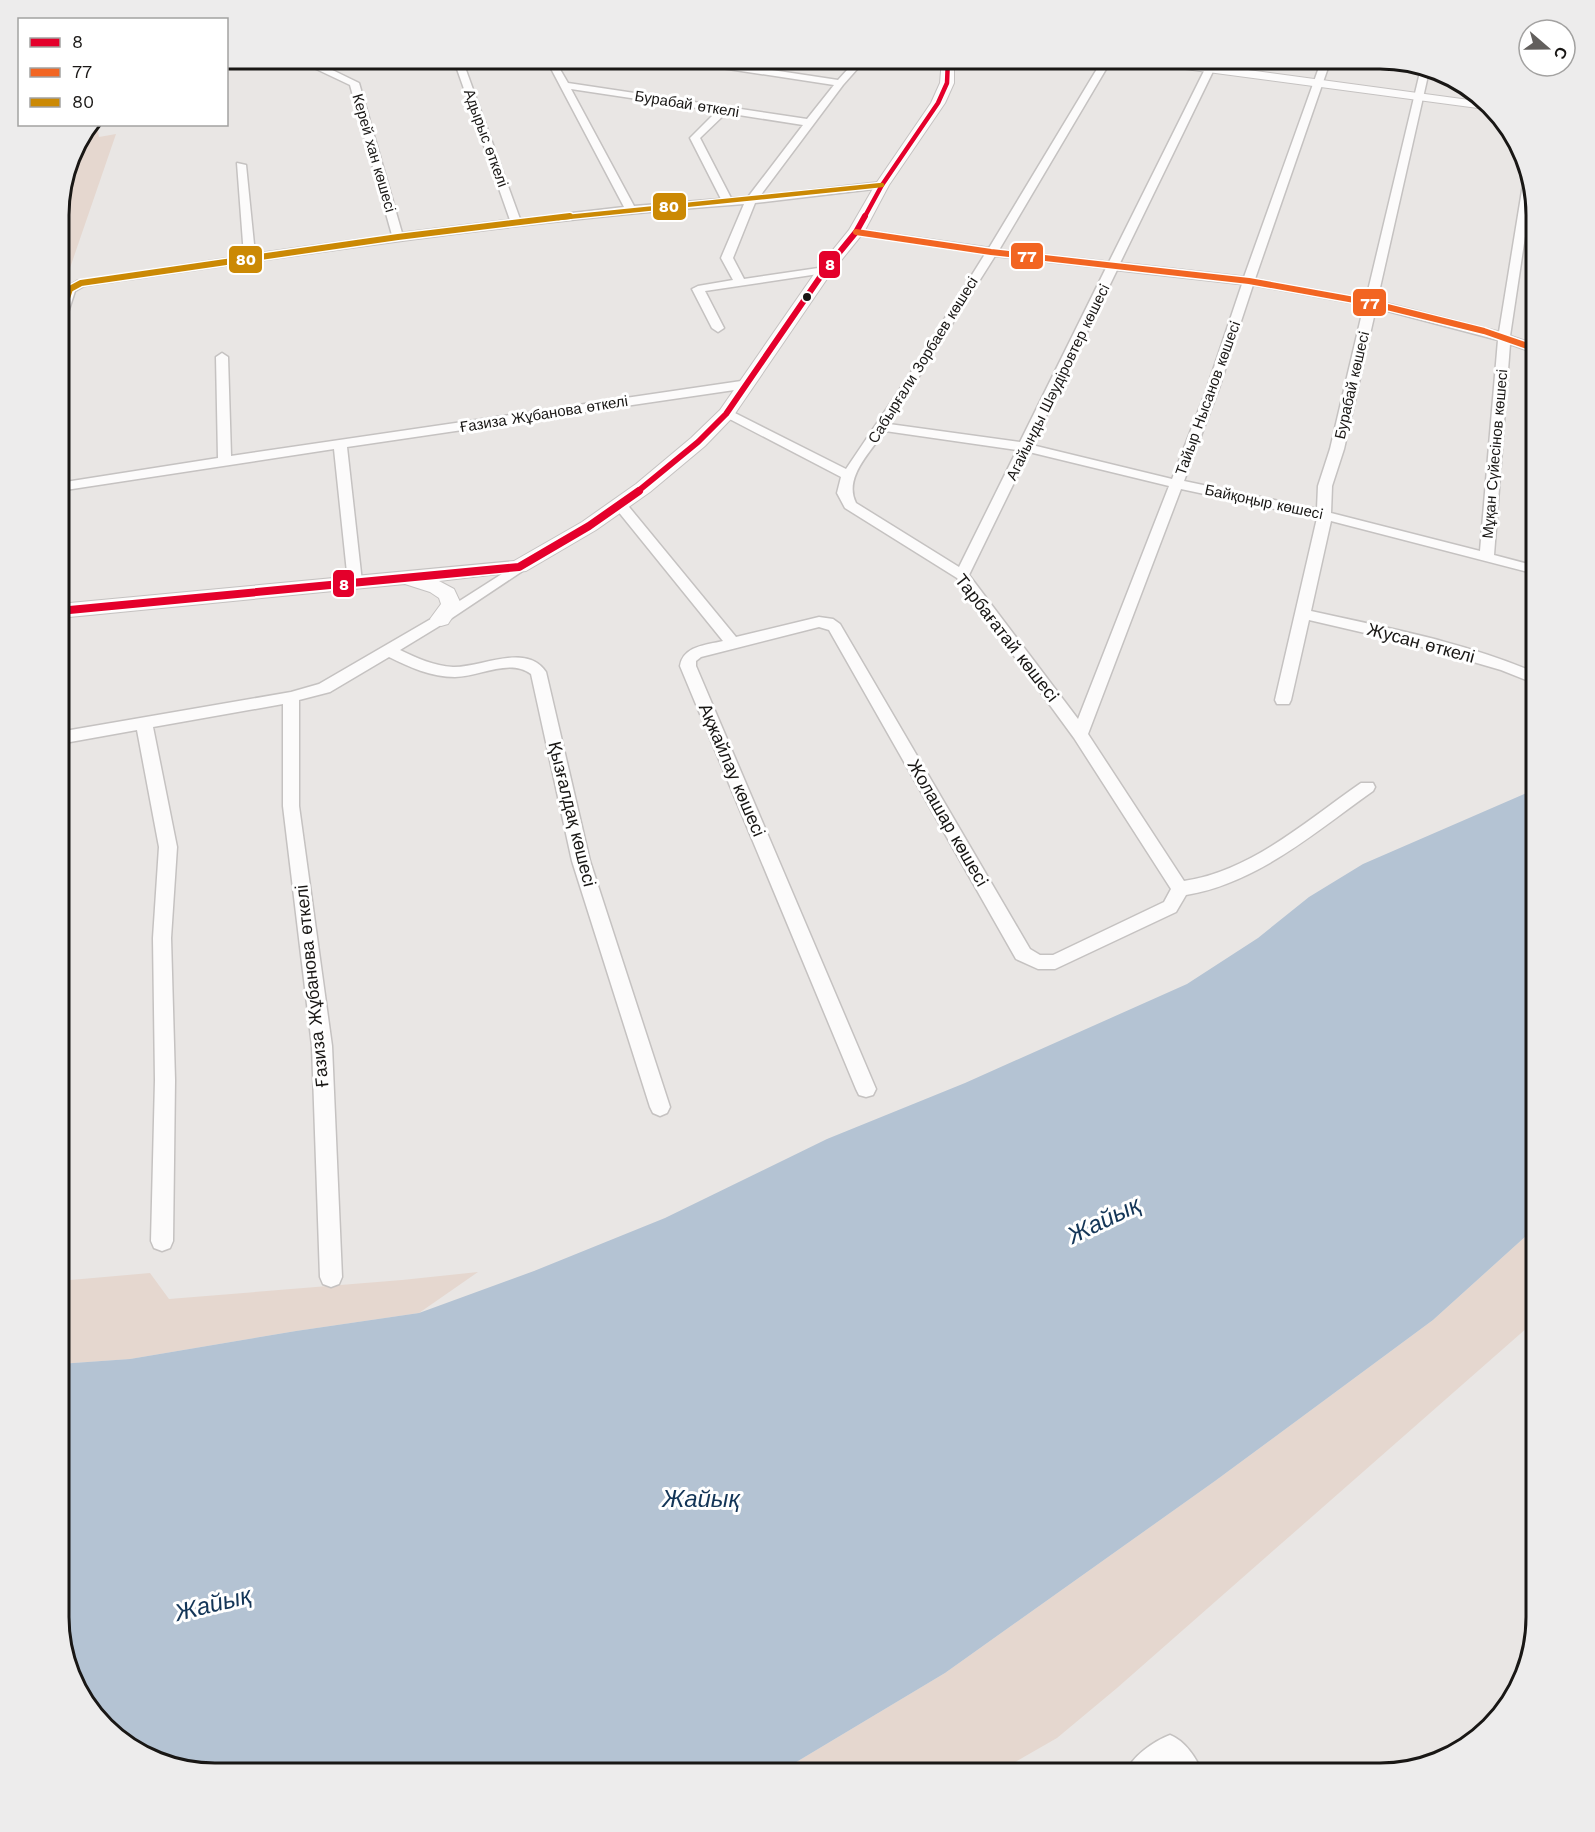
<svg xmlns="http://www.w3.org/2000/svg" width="1595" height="1832" font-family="'Work Sans',sans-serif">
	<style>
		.green { fill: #e5d7cf }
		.water { fill: #b4c3d3 }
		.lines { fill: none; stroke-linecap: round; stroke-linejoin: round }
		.street-casing { stroke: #c5c2c1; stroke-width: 3 }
		.secondary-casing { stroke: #c5c2c1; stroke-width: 2 }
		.street { fill: #fcfbfb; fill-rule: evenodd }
		.secondary { fill: #fcfbfb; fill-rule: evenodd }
		.bus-1-far2-casing { stroke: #fff; stroke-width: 7 }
		.bus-1-far1-casing { stroke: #fff; stroke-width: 9 }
		.bus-1-casing { stroke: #fff; stroke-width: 11 }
		.bus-2-casing { stroke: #fff; stroke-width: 9 }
		.bus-3-far1-casing { stroke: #fff; stroke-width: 7 }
		.bus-3-casing { stroke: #fff; stroke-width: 9 }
		.bus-1-far2 { stroke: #e4002b; stroke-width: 4.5 }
		.bus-1-far1 { stroke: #e4002b; stroke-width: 6 }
		.bus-1 { stroke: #e4002b; stroke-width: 8 }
		.bus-2 { stroke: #f26522; stroke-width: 6 }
		.bus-3-far1 { stroke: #cb8904; stroke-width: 4.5 }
		.bus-3 { stroke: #cb8904; stroke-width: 6 }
		.bus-dot { fill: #191715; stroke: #fff; stroke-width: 2 }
		.labels { text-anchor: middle; stroke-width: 6; stroke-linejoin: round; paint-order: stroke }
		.far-street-label { font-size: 15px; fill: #191715; stroke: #fff }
		.street-label { font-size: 18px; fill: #191715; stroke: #fff }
		.near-water-label { font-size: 24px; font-style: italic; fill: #133557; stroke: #fff }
		.rim { fill: none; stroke: #191715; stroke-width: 3 }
		.line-badge { stroke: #fff; stroke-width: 2 }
		.badge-label { font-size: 16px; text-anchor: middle; font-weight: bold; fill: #fff }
	</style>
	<rect width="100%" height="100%" fill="#e9e6e4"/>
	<!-- green -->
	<path class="green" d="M 91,124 L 97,125 L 99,137 L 116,134 L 59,300 L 59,204 L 75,145 Z
		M 1536,1227 L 1536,1320 L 1117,1688 L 1057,1738 L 996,1773 L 778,1773 L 945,1673 L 1215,1481 L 1433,1320 Z
		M 478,1272 L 419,1313 L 296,1331 L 130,1359 L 59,1364 L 59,1281 L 150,1273 L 169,1299 L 402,1280 Z"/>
	<!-- water -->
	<path class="water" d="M 1536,789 L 1536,1227 L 1433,1320 L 1215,1481 L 945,1673 L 778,1773 L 214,1773 L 145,1757 L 91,1712 L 67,1668 L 59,1618 L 59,1364 L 130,1359 L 296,1331 L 419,1313 L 534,1271 L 665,1218 L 827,1139 L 965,1083 L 1187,984 L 1258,938 L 1309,897 L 1363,864 Z"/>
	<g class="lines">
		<!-- street casing -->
		<g class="street-casing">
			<path id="street" d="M 315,59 L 323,59 L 320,64 L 359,83 L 402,233 L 510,220 L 457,69 L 417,62 L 413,59 L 430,59 L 462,64 L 469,59 L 479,59 L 466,70 L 520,219 L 624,207 L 546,59 L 554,59 L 568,83 L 807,119 L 834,85 L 682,62 L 677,59 L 698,59 L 838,80 L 857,59 L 866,59 L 843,85 L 760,196 L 882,182 L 887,185 L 882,188 L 755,203 L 733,258 L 744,279 L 825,267 L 831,270 L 825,273 L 705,291 L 724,328 L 718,332 L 712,328 L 692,289 L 698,286 L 733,280 L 721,258 L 744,204 C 523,220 304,254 84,286 L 75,291 L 65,322 L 59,326 C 59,305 57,291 77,281 L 244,256 L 237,163 L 246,165 L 255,254 L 392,235 L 350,85 L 312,67 L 310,65 ZM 571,89 L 717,111 L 690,138 L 721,199 L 634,206 ZM 726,113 L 803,125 L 748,197 L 731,198 L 700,138 Z
				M 1103,59 L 1112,59 L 999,250 L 1109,262 L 1210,59 L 1219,59 L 1120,263 L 1244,277 L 1322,59 L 1331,59 L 1255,279 L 1366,299 L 1421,68 L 1429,71 L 1377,301 L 1499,332 L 1525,172 L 1529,169 L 1532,190 L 1510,336 L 1536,345 L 1536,353 L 1510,344 L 1494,555 L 1536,566 L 1536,574 L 1331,521 L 1311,611 C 1387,628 1465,642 1536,673 L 1536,684 L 1501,670 L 1408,643 L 1309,620 L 1291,700 L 1289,704 L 1277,704 L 1275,700 L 1317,518 L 1181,489 L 1088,734 L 1184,881 C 1252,871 1307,820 1361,783 L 1373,783 L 1375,787 L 1373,791 C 1315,832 1258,883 1186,895 L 1176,912 L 1055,969 L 1038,969 L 1016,959 L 829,630 L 819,627 L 701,657 L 696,661 L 696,666 L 876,1089 L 873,1095 L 866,1097 L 859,1095 L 856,1089 L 680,666 C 683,646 706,645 723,641 L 613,505 L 615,502 L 625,502 L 736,637 L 819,617 L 833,619 L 840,624 L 1030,949 L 1040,955 L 1053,955 L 1164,902 L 1171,889 L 1074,738 L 957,578 L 845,508 L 837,493 L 841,477 L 720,414 L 726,410 L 731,411 L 846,469 L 910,374 L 985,254 L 856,235 L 851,232 L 856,229 L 989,248 ZM 995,256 L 1106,268 L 1020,442 L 889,424 ZM 1117,270 L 1242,284 L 1206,391 L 1172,479 L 1032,445 ZM 1253,285 L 1364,305 L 1330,449 L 1318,486 L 1317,509 L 1184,481 L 1218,391 ZM 1376,308 L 1498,340 L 1480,551 L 1331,513 L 1332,486 L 1344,449 ZM 885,431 L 1017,450 L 959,567 L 856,503 C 843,478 871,451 885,431 ZM 1029,452 L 1169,486 L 1078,719 L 969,575 Z
				M 222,353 L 228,357 L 231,456 L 748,380 L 754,384 L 748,388 L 347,447 L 362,582 L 355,587 L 348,582 L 334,449 L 59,491 L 59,483 L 218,458 L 216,357 Z
				M 519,563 L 524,564 L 526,567 L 524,570 L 446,622 L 400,650 C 417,658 434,666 453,667 C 481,668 526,642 546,672 L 590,861 L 670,1107 L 667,1113 L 660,1116 L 653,1113 L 650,1107 L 572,861 L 531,674 C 509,658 479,677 455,677 C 431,677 409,667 389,657 L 330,692 L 299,700 L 299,806 L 332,1046 L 342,1277 L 339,1284 L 331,1287 L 323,1284 L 320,1277 L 312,1046 L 283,806 L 283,704 L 153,727 L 177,847 L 171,938 L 175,1080 L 173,1241 L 170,1248 L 162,1251 L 154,1248 L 151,1241 L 155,1080 L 153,938 L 159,847 L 137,730 L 59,744 L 59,732 L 291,692 L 319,684 L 436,616 Z
				M 1170,1735 C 1185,1741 1197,1758 1202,1773 L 1173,1773 L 1168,1767 L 1160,1773 L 1126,1773 C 1131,1757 1154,1741 1170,1735 Z"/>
		</g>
		<!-- secondary casing -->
		<g class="secondary-casing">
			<path id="secondary" d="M 942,59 L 954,59 L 954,83 L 945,103 L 889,185 L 864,232 L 831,273 L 732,418 L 705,446 L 650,492 L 596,530 L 526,571 L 439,581 L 454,589 L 461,604 L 448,624 L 441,626 L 434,624 L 430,619 L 441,604 L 439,598 L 430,592 L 405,584 L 59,618 L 59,604 L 514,561 L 582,522 L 636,484 L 691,438 L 720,410 L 819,267 L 849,230 L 875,185 L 931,103 L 940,83 Z
				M 1134,59 L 1167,59 L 1484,102 L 1493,110 L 1140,63 Z"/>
		</g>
		<!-- street -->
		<use href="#street" class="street"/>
		<!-- secondary -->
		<use href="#secondary" class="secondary"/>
		<!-- bus-1-far2 casing -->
		<g class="bus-1-far2-casing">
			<path id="bus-1-far2" d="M 864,218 L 882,185 L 938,103 L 947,83 L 948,59"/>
		</g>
		<!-- bus-1-far1 casing -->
		<g class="bus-1-far1-casing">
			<path id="bus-1-far1" d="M 637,492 L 698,442 L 726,414 L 825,270 L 856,232 L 865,216"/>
		</g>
		<!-- bus-1 casing -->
		<g class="bus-1-casing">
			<path id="bus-1" d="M 59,611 L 519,567 L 589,526 L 639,491"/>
		</g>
		<!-- bus-2 casing -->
		<g class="bus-2-casing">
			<path id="bus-2" d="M 856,232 L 991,252 L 1249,281 L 1371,303 L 1484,331 L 1536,349"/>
		</g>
		<!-- bus-3-far1 casing -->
		<g class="bus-3-far1-casing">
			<path id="bus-3-far1" d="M 558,218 L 882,185"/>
		</g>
		<!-- bus-3 casing -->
		<g class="bus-3-casing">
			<path id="bus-3" d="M 59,322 L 70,289 L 81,283 L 398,237 L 570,216"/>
		</g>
		<!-- bus-1-far2 -->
		<use href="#bus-1-far2" class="bus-1-far2"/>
		<!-- bus-1-far1 -->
		<use href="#bus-1-far1" class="bus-1-far1"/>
		<!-- bus-1 -->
		<use href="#bus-1" class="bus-1"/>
		<!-- bus-2 -->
		<use href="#bus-2" class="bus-2"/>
		<!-- bus-3-far1 -->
		<use href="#bus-3-far1" class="bus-3-far1"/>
		<!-- bus-3 -->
		<use href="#bus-3" class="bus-3"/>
	</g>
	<!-- markers -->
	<circle class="bus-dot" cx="807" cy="297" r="5"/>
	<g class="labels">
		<!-- far-street labels -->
		<g class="far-street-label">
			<text transform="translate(687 104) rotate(9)" y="5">Бурабай өткелі</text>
			<text transform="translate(486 138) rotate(70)" y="5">Адырыс өткелі</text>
			<text transform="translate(374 153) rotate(74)" y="5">Керей хан көшесі</text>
			<text transform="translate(923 360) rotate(-58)" y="5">Сабырғали Зорбаев көшесі</text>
			<text transform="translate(1058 382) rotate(-64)" y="5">Агайынды Шәудіровтер көшесi</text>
			<text transform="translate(1352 385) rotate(-77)" y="5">Бурабай көшесi</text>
			<text transform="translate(1208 398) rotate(-70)" y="5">Тайыр Нысанов көшесi</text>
			<text transform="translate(544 414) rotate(-9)" y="5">Ғазиза Жұбанова өткелі</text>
			<text transform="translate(1495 454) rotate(-85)" y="5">Мұқан Сүйесінов көшесі</text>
			<text transform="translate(1264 502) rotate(12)" y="5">Байқоңыр көшесi</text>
		</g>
		<!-- street labels -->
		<g class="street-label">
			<text transform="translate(1007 638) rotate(52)" y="6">Тарбағатай көшесi</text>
			<text transform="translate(1421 643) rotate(15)" y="6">Жусан өткелі</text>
			<text transform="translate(732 770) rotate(67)" y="6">Ақжайлау көшесі</text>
			<text transform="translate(572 814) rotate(76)" y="6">Қызғалдақ көшесі</text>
			<text transform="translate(948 823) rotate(60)" y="6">Жолашар көшесi</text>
			<text transform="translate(312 986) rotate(-96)" y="6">Ғазиза Жұбанова өткелі</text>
		</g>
		<!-- near-water labels -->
		<g class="near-water-label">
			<text transform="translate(1104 1220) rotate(-26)" y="8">Жайық</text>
			<text x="701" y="1507">Жайық</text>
			<text transform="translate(213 1604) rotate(-14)" y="8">Жайық</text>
		</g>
	</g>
	<!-- crop -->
	<path d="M0 0H1595V1832H0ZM215 69H1380A146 146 0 0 1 1526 215V1617A146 146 0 0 1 1380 1763H215A146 146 0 0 1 69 1617V215A146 146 0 0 1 215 69Z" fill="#edecec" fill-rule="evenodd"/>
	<path class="rim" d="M215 69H1380A146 146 0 0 1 1526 215V1617A146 146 0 0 1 1380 1763H215A146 146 0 0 1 69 1617V215A146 146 0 0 1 215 69Z"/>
	<g class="line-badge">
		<rect x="652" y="192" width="35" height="29" rx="6" fill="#cb8904"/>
		<rect x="1010" y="242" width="34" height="28" rx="6" fill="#f26522"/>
		<rect x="228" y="245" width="35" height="29" rx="6" fill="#cb8904"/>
		<rect x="818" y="250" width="23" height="29" rx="6" fill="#e4002b"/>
		<rect x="1352" y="288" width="35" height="29" rx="6" fill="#f26522"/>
		<rect x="332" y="569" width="23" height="29" rx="6" fill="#e4002b"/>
	</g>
	<g class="badge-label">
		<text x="669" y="212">80</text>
		<text x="1027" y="262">77</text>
		<text x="246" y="265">80</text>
		<text x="830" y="270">8</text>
		<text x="1370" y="309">77</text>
		<text x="344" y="590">8</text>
	</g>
	<!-- legend -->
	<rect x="18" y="18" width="210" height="108" fill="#ffffff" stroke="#a3a2a1" stroke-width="1.5"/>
	<rect x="30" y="38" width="30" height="9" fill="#e4002b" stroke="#a3a2a1" stroke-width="1.5"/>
	<text x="72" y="48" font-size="18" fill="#191715">8</text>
	<rect x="30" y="68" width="30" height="9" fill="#f26522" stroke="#a3a2a1" stroke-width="1.5"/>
	<text x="72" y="78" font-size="18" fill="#191715">77</text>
	<rect x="30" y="98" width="30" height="9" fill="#cb8904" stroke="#a3a2a1" stroke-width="1.5"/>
	<text x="72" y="108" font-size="18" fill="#191715">80</text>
	<!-- north arrow -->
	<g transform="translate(1547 48) rotate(110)"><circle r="28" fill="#ffffff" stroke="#a3a2a1" stroke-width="1.5"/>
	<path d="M0-4.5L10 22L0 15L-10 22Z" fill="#625f5d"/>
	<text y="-9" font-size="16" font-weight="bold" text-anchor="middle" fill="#191715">С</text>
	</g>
</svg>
